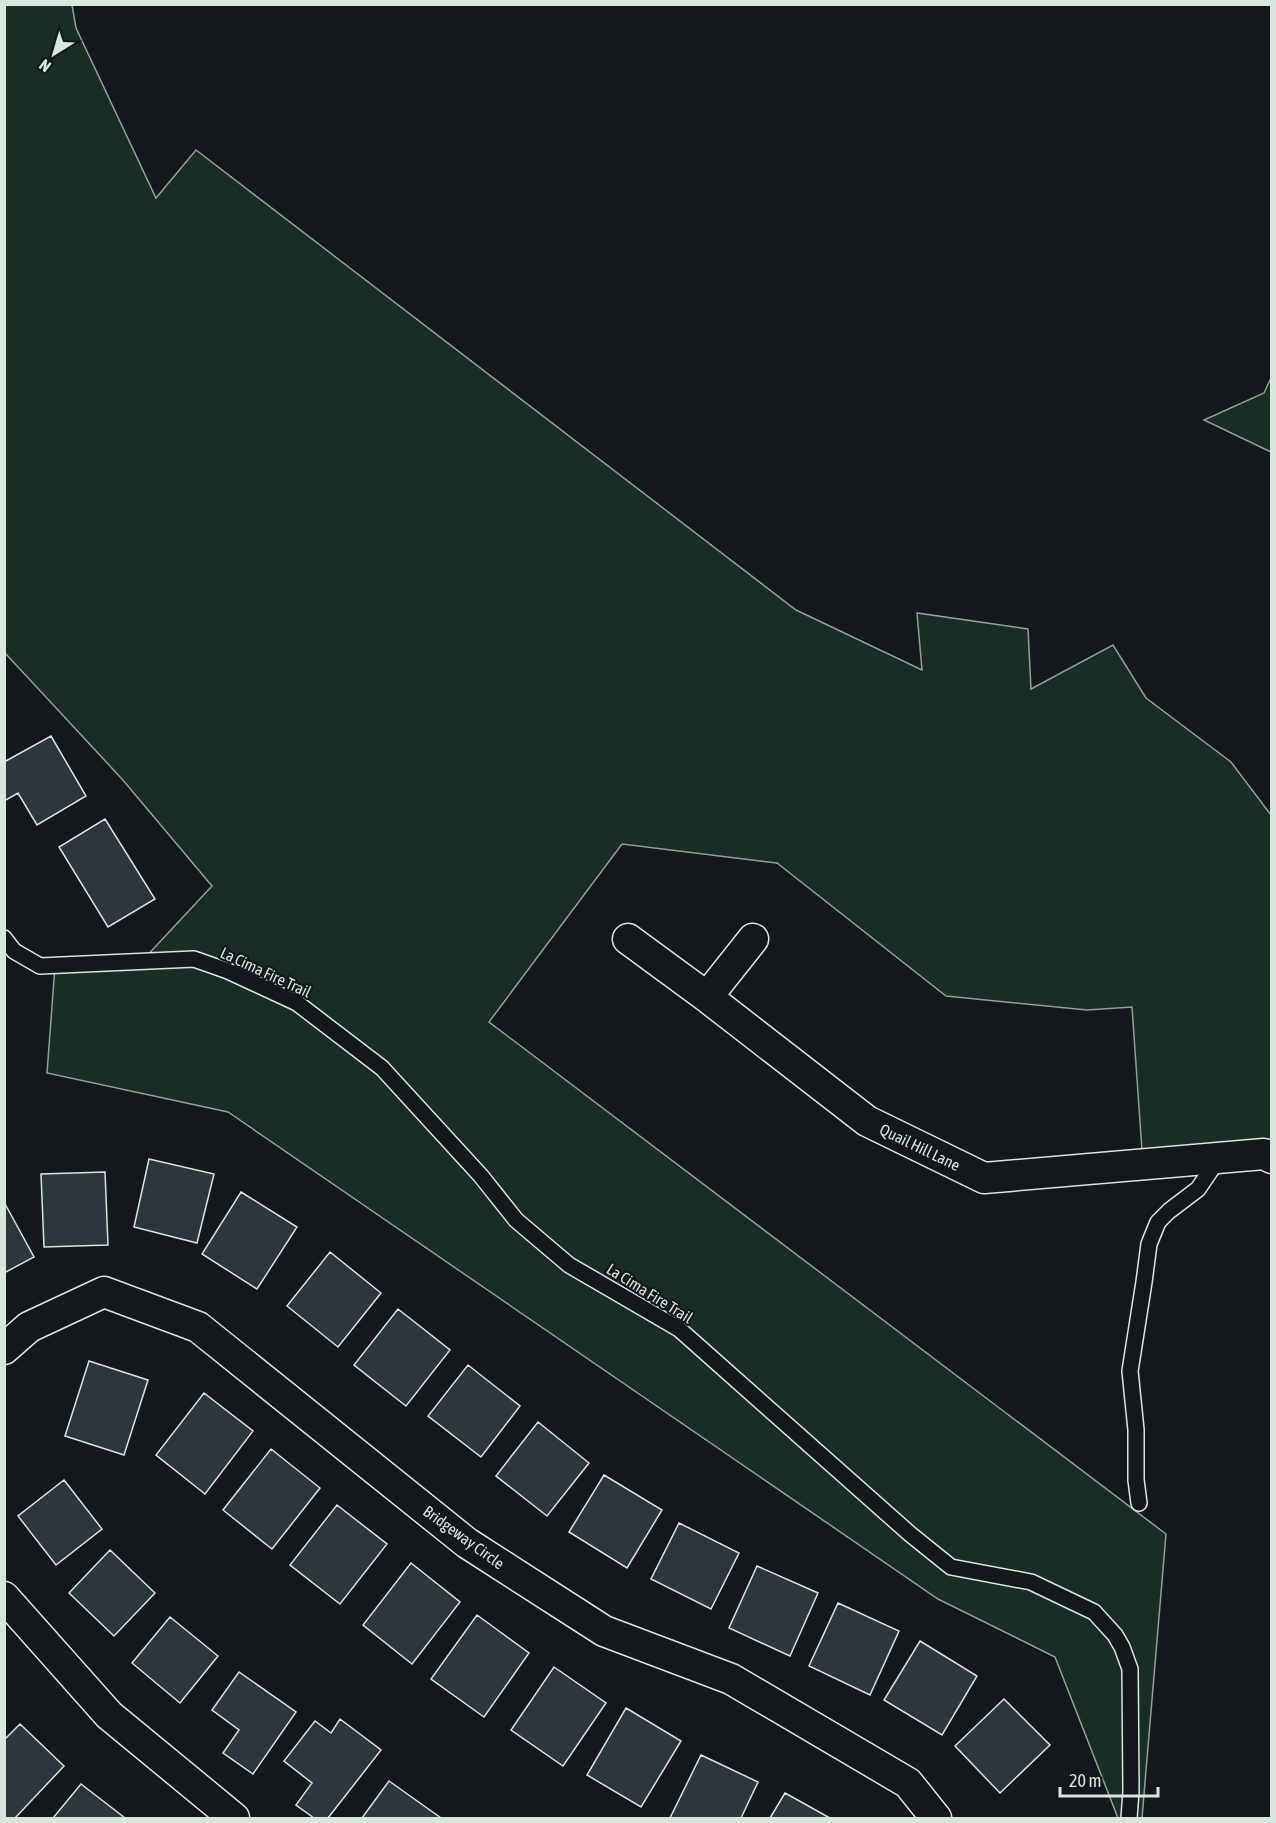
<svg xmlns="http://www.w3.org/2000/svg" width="1276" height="1823" font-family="'Asap Condensed',sans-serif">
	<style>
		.green { fill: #1a2d24; stroke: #939e99; stroke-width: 1.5 }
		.building { fill: #2c363c; stroke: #d8e6dc; stroke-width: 1.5 }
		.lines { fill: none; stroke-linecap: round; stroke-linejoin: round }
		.lane-casing { stroke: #d8e6dc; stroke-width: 18 }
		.street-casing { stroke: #d8e6dc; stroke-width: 33 }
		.lane { stroke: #14181c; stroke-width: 15 }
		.street { stroke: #14181c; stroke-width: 30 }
		.labels { text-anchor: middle; stroke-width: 4.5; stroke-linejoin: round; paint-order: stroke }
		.street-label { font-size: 16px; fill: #d8e6dc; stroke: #14181c }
	</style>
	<rect width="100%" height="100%" fill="#14181c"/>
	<!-- green -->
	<path class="green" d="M 5,5 L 72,5 L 76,28 L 156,198 L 196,150 L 796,610 L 922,670 L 917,613 L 1028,629 L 1031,689 L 1113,645 L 1146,698 L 1231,762 L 1271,815 L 1271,1158 L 1143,1165 L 1132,1007 L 1087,1010 L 946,996 L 777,863 L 622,844 L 489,1022 L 1166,1534 L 1142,1818 L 1118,1818 L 1055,1657 L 938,1599 L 228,1112 L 47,1073 L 55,966 L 141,962 L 212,886 L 122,779 L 5,653 Z
		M 1271,378 L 1271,452 L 1204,420 L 1264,393 Z"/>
	<!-- building -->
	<path class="building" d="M 51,736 L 86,796 L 37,825 L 18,793 L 4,801 L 4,762 Z
		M 105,819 L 155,899 L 108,927 L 59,847 Z
		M 149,1159 L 214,1174 L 197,1243 L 134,1227 Z
		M 105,1172 L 108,1245 L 44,1247 L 41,1174 Z
		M 241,1192 L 297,1227 L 257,1289 L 202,1254 Z
		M 4,1202 L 34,1257 L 4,1273 Z
		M 330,1252 L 381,1293 L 338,1347 L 287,1306 Z
		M 398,1309 L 450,1350 L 406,1406 L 354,1365 Z
		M 89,1361 L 148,1380 L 124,1455 L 65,1436 Z
		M 468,1365 L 520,1406 L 481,1457 L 428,1416 Z
		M 204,1393 L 253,1431 L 205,1494 L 156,1455 Z
		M 538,1422 L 589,1463 L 547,1516 L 496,1476 Z
		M 271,1449 L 320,1488 L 272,1549 L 223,1510 Z
		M 604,1475 L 662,1510 L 627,1568 L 569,1532 Z
		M 64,1480 L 102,1529 L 56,1565 L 18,1516 Z
		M 337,1505 L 387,1544 L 340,1604 L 290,1565 Z
		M 679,1523 L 739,1553 L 711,1609 L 651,1579 Z
		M 110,1550 L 155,1593 L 114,1636 L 69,1593 Z
		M 411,1563 L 460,1602 L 412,1664 L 363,1625 Z
		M 757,1566 L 818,1593 L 790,1656 L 729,1628 Z
		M 838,1603 L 899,1631 L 870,1695 L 809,1666 Z
		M 477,1615 L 529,1653 L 484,1717 L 431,1679 Z
		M 170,1617 L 218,1656 L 180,1703 L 132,1663 Z
		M 920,1641 L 977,1676 L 942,1735 L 884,1700 Z
		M 554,1667 L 606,1703 L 563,1766 L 511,1730 Z
		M 239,1672 L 296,1712 L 253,1774 L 223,1753 L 239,1730 L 212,1710 Z
		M 1004,1699 L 1050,1745 L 1000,1793 L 955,1746 Z
		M 626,1708 L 681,1741 L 641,1807 L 587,1775 Z
		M 340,1719 L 381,1750 L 328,1818 L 314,1818 L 296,1805 L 312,1783 L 284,1761 L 315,1721 L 331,1733 Z
		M 20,1724 L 64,1766 L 15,1818 L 7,1818 L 4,1816 L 4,1740 Z
		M 701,1755 L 758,1782 L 741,1818 L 670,1818 Z
		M 389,1781 L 441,1818 L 362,1818 Z
		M 81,1784 L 125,1818 L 53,1818 Z
		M 785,1793 L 830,1818 L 770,1818 Z"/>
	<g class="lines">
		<!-- lane casing -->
		<g class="lane-casing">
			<path id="lane" d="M 4,938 L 14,951 L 40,966 L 194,959 L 228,971 L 297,1003 L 382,1068 L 481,1176 L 516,1220 L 569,1265 L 679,1329 L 910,1534 L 951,1567 L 1031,1582 L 1094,1612 L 1115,1635 L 1122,1647 L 1130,1669 L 1131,1791 L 1129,1818
				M 1139,1503 L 1136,1480 L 1136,1430 L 1130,1371 L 1144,1282 L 1149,1244 L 1158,1222 L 1169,1211 L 1198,1189 L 1219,1158"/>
		</g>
		<!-- street casing -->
		<g class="street-casing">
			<path id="street" d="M 628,939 L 707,997 L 867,1121 L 984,1178 L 1264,1154 L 1272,1158
				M 707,997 L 753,939
				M 4,1349 L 29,1327 L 104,1292 L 198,1327 L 467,1543 L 604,1631 L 731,1679 L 908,1783 L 936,1818
				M 4,1597 L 109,1715 L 234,1818"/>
		</g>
		<!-- lane -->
		<use href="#lane" class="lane"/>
		<!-- street -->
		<use href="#street" class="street"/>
	</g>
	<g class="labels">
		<!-- street labels -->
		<g class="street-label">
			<text transform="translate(266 972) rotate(25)" y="6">La Cima Fire Trail</text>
			<text transform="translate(920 1147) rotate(26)" y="6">Quail Hill Lane</text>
			<text transform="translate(650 1293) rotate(32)" y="6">La Cima Fire Trail</text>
			<text transform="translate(464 1537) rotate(36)" y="6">Bridgeway Circle</text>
		</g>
	</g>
	<!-- border -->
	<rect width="1276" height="1823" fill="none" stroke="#d8e6dc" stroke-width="12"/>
	<!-- north arrow -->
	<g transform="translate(54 54) rotate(217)" stroke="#14181c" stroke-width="4.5" paint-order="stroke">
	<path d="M0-4.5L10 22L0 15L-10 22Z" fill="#d8e6dc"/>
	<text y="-9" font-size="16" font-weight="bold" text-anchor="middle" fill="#d8e6dc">N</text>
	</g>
	<!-- scale -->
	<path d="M1060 1787v9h98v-9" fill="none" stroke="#d8e6dc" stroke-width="3"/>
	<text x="1069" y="1787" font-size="18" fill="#d8e6dc" stroke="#14181c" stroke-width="4.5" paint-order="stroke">20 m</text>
</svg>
